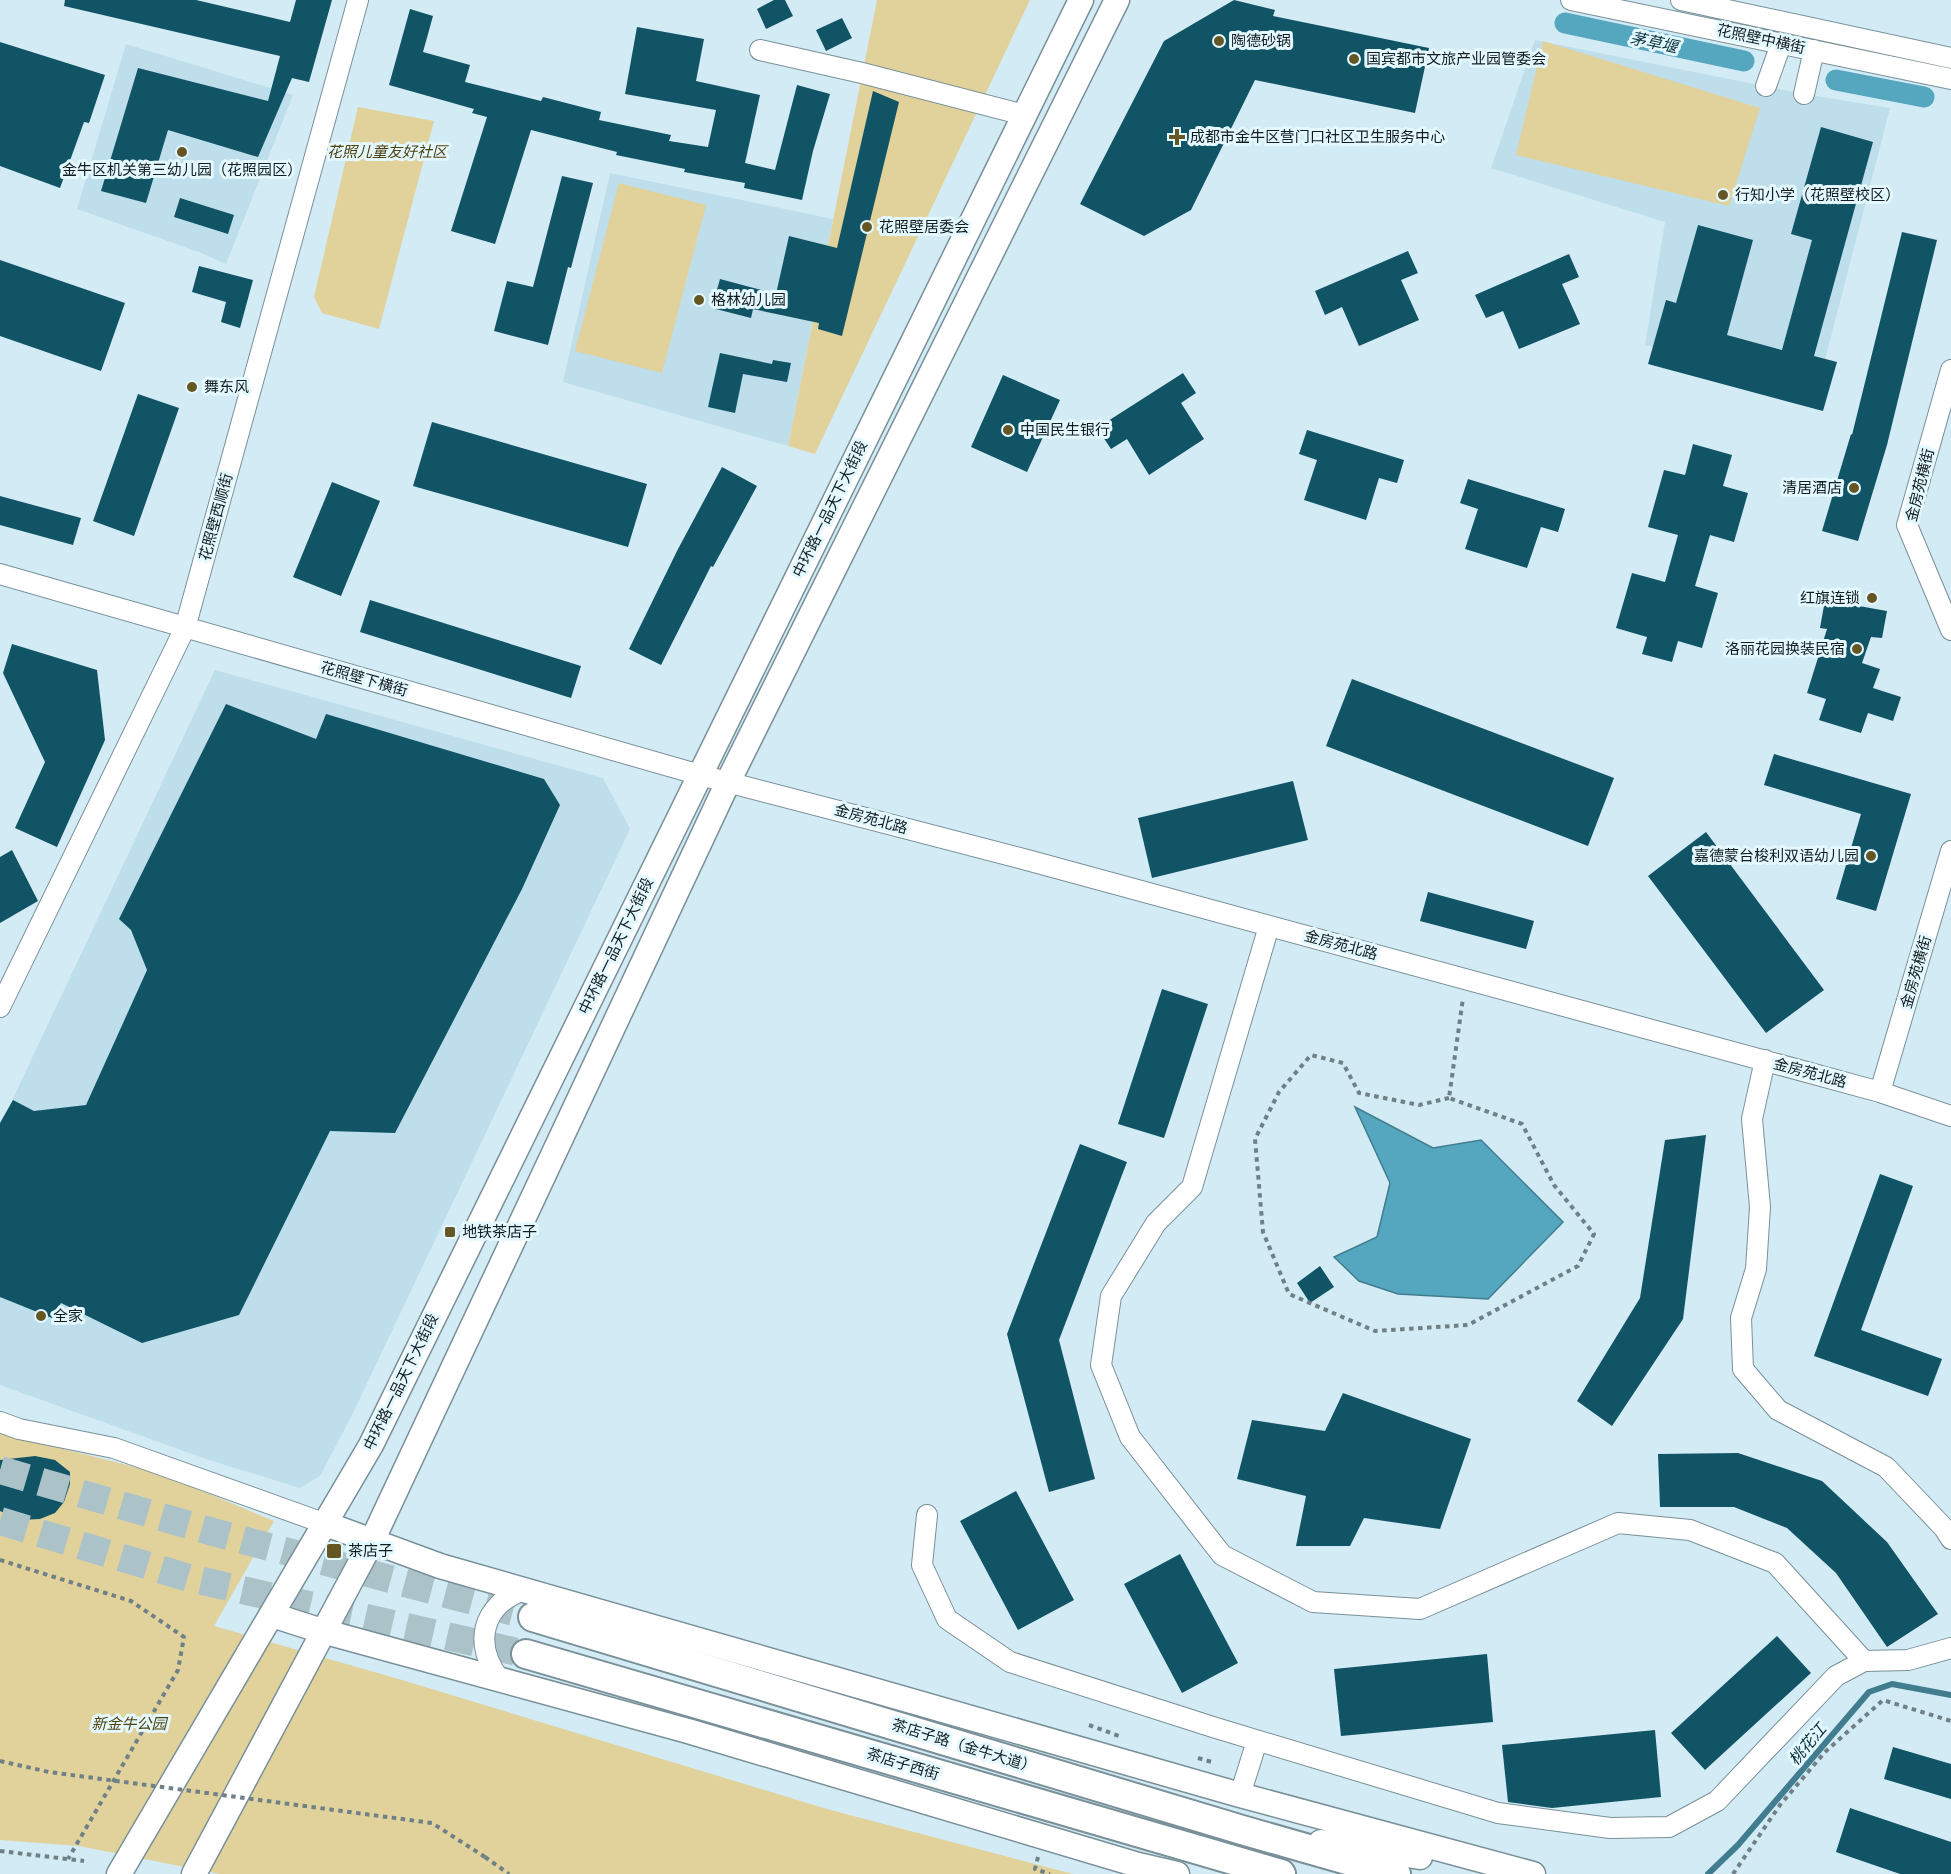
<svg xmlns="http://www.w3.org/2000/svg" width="1951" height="1874" font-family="Georgia,'Noto Sans SC',serif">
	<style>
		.built { fill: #bddeea }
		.green { fill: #e1d29c }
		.water { fill: #55a6bf; stroke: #417d8f; stroke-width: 1.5 }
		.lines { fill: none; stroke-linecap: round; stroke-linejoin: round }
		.stream { stroke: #417d8f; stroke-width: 6 }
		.canal { stroke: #55a6bf; stroke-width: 21 }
		.building { fill: #115466 }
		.highway-tunnel { stroke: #acc2c9; stroke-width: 28; stroke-dasharray: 28 14; stroke-linecap: butt }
		.minor-casing { stroke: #799098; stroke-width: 22 }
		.major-casing { stroke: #799098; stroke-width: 27 }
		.highway-casing { stroke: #799098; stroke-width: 32 }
		.path { stroke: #6f8086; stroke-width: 4; stroke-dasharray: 4.5 4.5; stroke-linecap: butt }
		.minor { stroke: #fff; stroke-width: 20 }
		.major { stroke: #fff; stroke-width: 24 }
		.highway { stroke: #fff; stroke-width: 28 }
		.path-bridge { stroke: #6f8086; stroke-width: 4; stroke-dasharray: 4.5 4.5; stroke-linecap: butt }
		.poi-dot { fill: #655724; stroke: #e4f8ff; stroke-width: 2 }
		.labels { text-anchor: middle; stroke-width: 6; stroke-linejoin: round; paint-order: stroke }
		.street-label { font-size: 15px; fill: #131c1f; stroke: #e4f8ff }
		.poi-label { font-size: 15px; fill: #131c1f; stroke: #e4f8ff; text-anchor: start }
		.park-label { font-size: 15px; font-style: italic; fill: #4f420e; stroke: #e4f8ff }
		.water-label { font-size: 16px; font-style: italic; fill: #062e39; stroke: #e4f8ff }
	</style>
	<rect width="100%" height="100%" fill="#d2ebf4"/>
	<!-- built -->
	<path class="built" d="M 1535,40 L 1804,94 L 1890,108 L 1818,387 L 1645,345 L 1665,222 L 1491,168 Z
		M 126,44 L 293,95 L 226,264 L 199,252 L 77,209 Z
		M 610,173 L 833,219 L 788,446 L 563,382 Z
		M 215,670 L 603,778 L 630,829 L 352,1415 L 320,1476 L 300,1488 L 206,1459 L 0,1385 L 0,1126 Z"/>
	<!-- green -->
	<path class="green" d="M 877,0 L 1030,0 L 815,454 L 788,446 Z
		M 1543,41 L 1760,108 L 1729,206 L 1516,155 Z
		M 358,107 L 434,121 L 379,329 L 322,313 L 314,297 Z
		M 619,183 L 706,205 L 662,373 L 575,351 Z
		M 0,1433 L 159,1473 L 274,1521 L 214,1626 L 402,1680 L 827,1809 L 1073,1874 L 220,1874 L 79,1846 L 0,1840 Z"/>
	<!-- water -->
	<path class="water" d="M 1355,1107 L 1433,1148 L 1481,1140 L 1563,1222 L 1488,1299 L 1398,1294 L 1359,1281 L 1334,1257 L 1377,1237 L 1390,1183 Z"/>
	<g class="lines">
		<!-- stream -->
		<path class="stream" d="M 1708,1874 L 1738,1845 L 1869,1692 L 1892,1684 L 1951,1695"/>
		<!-- canal -->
		<path class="canal" d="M 1565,23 L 1744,61
			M 1836,80 L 1924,97"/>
	</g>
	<!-- building -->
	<path class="building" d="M 65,0 L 196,0 L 290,22 L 296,0 L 332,0 L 309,82 L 292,78 L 258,157 L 168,130 L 146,203 L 101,191 L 138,68 L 268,101 L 280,56 L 64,6 Z
		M 774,0 L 785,0 L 793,16 L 766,29 L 757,9 Z
		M 1234,0 L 1275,10 L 1273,16 L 1429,48 L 1415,113 L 1255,80 L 1191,210 L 1144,236 L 1080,204 L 1164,41 Z
		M 410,9 L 433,16 L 423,52 L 470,65 L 465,82 L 541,101 L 543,97 L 601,112 L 599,120 L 671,135 L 669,141 L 708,147 L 716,110 L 625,94 L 637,27 L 704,39 L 696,81 L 760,95 L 745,163 L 775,170 L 797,85 L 830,94 L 813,151 L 802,200 L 744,188 L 745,183 L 684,172 L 685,169 L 616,155 L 617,152 L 531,130 L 495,244 L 451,231 L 487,117 L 472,113 L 474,109 L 389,85 Z
		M 842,18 L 852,38 L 826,51 L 816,30 Z
		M 0,42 L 105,75 L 89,123 L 84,122 L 60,188 L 0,166 Z
		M 873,91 L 899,102 L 842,336 L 818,329 L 819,323 L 753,309 L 751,318 L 712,308 L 720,279 L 776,294 L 789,236 L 837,248 Z
		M 1821,127 L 1873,142 L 1814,356 L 1837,362 L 1823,411 L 1648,364 L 1666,300 L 1676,303 L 1698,225 L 1753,240 L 1727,335 L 1782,350 L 1812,240 L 1791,234 Z
		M 562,176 L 593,183 L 571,268 L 568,267 L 548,345 L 494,331 L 507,281 L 533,287 Z
		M 180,198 L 234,215 L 228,234 L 174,217 Z
		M 1902,232 L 1937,240 L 1887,445 L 1858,541 L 1822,531 L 1851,434 L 1852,435 Z
		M 1408,251 L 1418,273 L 1401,280 L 1419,320 L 1359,346 L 1342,307 L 1325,315 L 1315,291 Z
		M 1569,254 L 1579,277 L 1562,284 L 1580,324 L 1519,349 L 1503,311 L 1486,318 L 1475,295 Z
		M 0,260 L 125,303 L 101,371 L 0,336 Z
		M 199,266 L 253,280 L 240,328 L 221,322 L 226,302 L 192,292 Z
		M 720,353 L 772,364 L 773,360 L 791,363 L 787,382 L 743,374 L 735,413 L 708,407 Z
		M 1183,373 L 1196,393 L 1181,403 L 1204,439 L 1149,475 L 1127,439 L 1111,449 L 1097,428 Z
		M 1003,375 L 1060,400 L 1027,472 L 971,447 Z
		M 138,394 L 179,408 L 134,536 L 93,521 Z
		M 432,422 L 647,484 L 628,547 L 413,486 Z
		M 1307,430 L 1404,460 L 1397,483 L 1379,478 L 1366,520 L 1304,500 L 1317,460 L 1299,454 Z
		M 1693,444 L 1732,455 L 1723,486 L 1748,493 L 1734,542 L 1710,535 L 1695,586 L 1718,593 L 1702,648 L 1678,641 L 1672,662 L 1642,654 L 1647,637 L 1616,628 L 1632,573 L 1665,582 L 1678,535 L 1648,527 L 1664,470 L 1685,475 Z
		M 722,467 L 757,486 L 713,567 L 711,566 L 661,665 L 629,649 L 678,549 Z
		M 1468,479 L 1565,509 L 1558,532 L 1541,527 L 1527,568 L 1465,549 L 1478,509 L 1460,503 Z
		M 332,482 L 380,501 L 341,596 L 293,577 Z
		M 0,496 L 81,518 L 73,545 L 0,525 Z
		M 370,600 L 581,666 L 571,698 L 360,632 Z
		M 1825,600 L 1887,611 L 1882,638 L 1871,637 L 1862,663 L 1880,669 L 1873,688 L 1901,697 L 1893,721 L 1868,713 L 1861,733 L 1819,720 L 1826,699 L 1807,693 L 1827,629 L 1820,628 Z
		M 12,644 L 97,670 L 105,740 L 57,847 L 15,828 L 45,762 L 3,673 Z
		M 1352,679 L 1614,778 L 1588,846 L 1326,746 Z
		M 226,704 L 316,739 L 326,714 L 544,779 L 560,805 L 522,889 L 395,1133 L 330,1131 L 239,1315 L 142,1343 L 61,1303 L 52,1318 L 0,1297 L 0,1123 L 13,1100 L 34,1111 L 86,1105 L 147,970 L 131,930 L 119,919 Z
		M 1774,754 L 1911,794 L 1876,911 L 1836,899 L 1861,814 L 1764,785 Z
		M 1293,781 L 1308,840 L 1152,878 L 1138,818 Z
		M 1706,832 L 1824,990 L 1766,1033 L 1648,876 Z
		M 12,850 L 38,901 L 0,923 L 0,857 Z
		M 1428,892 L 1534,921 L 1526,949 L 1420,921 Z
		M 1162,989 L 1208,1004 L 1164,1138 L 1118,1124 Z
		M 1706,1135 L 1683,1319 L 1612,1426 L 1577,1401 L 1640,1298 L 1665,1140 Z
		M 1080,1144 L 1127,1162 L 1059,1340 L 1095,1479 L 1049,1492 L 1007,1334 Z
		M 1880,1174 L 1913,1186 L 1861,1330 L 1942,1359 L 1928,1396 L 1814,1356 Z
		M 1320,1266 L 1334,1287 L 1310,1303 L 1297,1283 Z
		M 1343,1393 L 1471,1439 L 1440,1529 L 1364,1518 L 1350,1546 L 1296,1546 L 1306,1496 L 1237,1479 L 1252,1420 L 1325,1431 Z
		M 1738,1453 L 1822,1481 L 1887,1542 L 1938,1614 L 1887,1647 L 1836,1573 L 1787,1528 L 1734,1507 L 1660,1507 L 1658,1454 Z
		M 35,1456 L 55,1460 L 70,1472 L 70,1484 L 64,1502 L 55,1513 L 40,1519 L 20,1520 L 0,1511 L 0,1460 Z
		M 1016,1491 L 1074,1600 L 1018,1630 L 960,1521 Z
		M 1180,1554 L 1238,1663 L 1182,1693 L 1124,1584 Z
		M 1777,1636 L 1811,1673 L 1705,1770 L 1671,1733 Z
		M 1487,1654 L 1493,1722 L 1341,1736 L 1334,1669 Z
		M 1655,1730 L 1661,1797 L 1552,1808 L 1508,1802 L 1502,1745 Z
		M 1893,1747 L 1951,1764 L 1951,1799 L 1884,1779 Z
		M 1850,1808 L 1951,1842 L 1951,1874 L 1900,1874 L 1836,1852 Z"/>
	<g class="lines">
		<!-- highway-tunnel -->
		<path class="highway-tunnel" d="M 0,1470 L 213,1532 L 533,1617
			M 0,1521 L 189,1578 L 526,1654"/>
		<!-- minor casing -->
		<g class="minor-casing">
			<path id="minor" d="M 1571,0 L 1951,79
				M 1681,0 L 1951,58
				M 760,50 L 862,73 L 1024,115
				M 1766,86 L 1781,44
				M 1804,94 L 1814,50
				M 1951,370 L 1907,525 L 1951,630
				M 0,574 L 700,775 L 1027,860 L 1880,1092 L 1951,1116
				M 1269,926 L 1192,1187 L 1156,1223 L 1111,1296 L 1101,1365 L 1130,1437 L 1222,1555 L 1313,1602 L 1420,1609 L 1618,1523 L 1690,1530 L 1775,1563 L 1864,1661
				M 0,1007 L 185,628 L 358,0
				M 1765,1060 L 1752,1119 L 1760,1207 L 1756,1269 L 1741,1318 L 1743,1369 L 1778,1410 L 1886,1467 L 1944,1528 L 1951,1539
				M 1880,1092 L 1951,851
				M 0,1422 L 19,1429 L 114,1448 L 326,1524
				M 927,1515 L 922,1565 L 947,1619 L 1010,1662 L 1216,1728 L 1498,1813 L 1610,1828 L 1669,1827 L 1717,1801 L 1836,1676 L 1864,1661 L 1908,1660 L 1951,1648
				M 500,1680 C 473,1645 481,1605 524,1590
				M 1240,1795 L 1257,1741"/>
		</g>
		<!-- major casing -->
		<g class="major-casing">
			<path id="major" d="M 326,1524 L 440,1566 L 1240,1795 L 1533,1874
				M 272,1615 L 322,1631 L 688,1731 L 1138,1865 L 1177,1874
				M 1321,1842 L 1420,1857
				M 119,1874 L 371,1445 L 1081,0
				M 194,1874 L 372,1541 L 728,782 L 1117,0"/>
		</g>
		<!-- highway casing -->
		<g class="highway-casing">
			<path id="highway" d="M 533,1617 L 1242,1830 L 1396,1874
				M 526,1654 L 1281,1874"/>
		</g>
		<!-- path -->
		<path class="path" d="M 1449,1098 L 1419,1105 L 1359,1093 L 1343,1063 L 1311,1055 L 1279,1092 L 1255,1139 L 1263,1232 L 1289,1294 L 1375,1331 L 1468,1325 L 1578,1266 L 1594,1234 L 1554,1185 L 1522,1124 L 1449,1098 L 1463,998
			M 0,1560 L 131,1601 L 184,1637 L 178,1670 L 68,1859
			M 1089,1725 L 1119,1736
			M 1198,1758 L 1212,1762
			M 0,1851 L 84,1861
			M 485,1857 L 509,1874
			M 1038,1857 L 1035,1869 L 1050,1874
			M 1733,1874 L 1780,1805 L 1825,1752 L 1883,1700 L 1951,1721"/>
		<!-- minor -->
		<use href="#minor" class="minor"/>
		<!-- major -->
		<use href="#major" class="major"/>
		<!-- highway -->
		<use href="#highway" class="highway"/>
		<!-- path-bridge -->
		<path class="path-bridge" d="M 0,1761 L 49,1772 L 432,1823 L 485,1857"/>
	</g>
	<!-- markers -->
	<g class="poi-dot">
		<circle cx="1219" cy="41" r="6"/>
		<circle cx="1354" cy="59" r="6"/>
		<path d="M1174 128h6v6h6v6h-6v6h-6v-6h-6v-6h6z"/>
		<circle cx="182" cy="152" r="6"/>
		<circle cx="1723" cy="195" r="6"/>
		<circle cx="867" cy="227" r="6"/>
		<circle cx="699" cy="300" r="6"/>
		<circle cx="192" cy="387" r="6"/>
		<circle cx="1008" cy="430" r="6"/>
		<circle cx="1854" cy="488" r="6"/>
		<circle cx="1872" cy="598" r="6"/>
		<circle cx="1857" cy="649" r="6"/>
		<circle cx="1871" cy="856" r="6"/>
		<rect x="444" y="1226" width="12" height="12" rx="3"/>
		<circle cx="41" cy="1316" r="6"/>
		<rect x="326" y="1543" width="16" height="16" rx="3"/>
	</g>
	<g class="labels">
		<!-- street labels -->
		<g class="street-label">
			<text transform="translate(1761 39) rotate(12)" y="5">花照壁中横街</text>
			<text transform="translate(1920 485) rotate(-76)" y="5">金房苑横街</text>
			<text transform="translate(830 509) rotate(-64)" y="5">中环路一品天下大街段</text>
			<text transform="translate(216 517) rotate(-75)" y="5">花照壁西顺街</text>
			<text transform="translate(364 679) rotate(16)" y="5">花照壁下横街</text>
			<text transform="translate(871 819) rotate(15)" y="5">金房苑北路</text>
			<text transform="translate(1341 945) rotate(15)" y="5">金房苑北路</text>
			<text transform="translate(616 946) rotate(-64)" y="5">中环路一品天下大街段</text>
			<text transform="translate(1916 972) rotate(-74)" y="5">金房苑横街</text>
			<text transform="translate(1810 1073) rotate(15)" y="5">金房苑北路</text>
			<text transform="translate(401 1382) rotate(-64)" y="5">中环路一品天下大街段</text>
			<text transform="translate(964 1746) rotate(17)" y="5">茶店子路（金牛大道）</text>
			<text transform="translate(903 1764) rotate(17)" y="5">茶店子西街</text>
		</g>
		<!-- poi labels -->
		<g class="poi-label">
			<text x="1231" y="46">陶德砂锅</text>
			<text x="1366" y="64">国宾都市文旅产业园管委会</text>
			<text x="1190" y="142">成都市金牛区营门口社区卫生服务中心</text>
			<text x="182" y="175" text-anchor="middle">金牛区机关第三幼儿园（花照园区）</text>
			<text x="1735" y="200">行知小学（花照壁校区）</text>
			<text x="879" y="232">花照壁居委会</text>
			<text x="711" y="305">格林幼儿园</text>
			<text x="204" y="392">舞东风</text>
			<text x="1020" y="435">中国民生银行</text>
			<text x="1842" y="493" text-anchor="end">清居酒店</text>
			<text x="1860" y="603" text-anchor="end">红旗连锁</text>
			<text x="1845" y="654" text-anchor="end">洛丽花园换装民宿</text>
			<text x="1859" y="861" text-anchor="end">嘉德蒙台梭利双语幼儿园</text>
			<text x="462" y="1237">地铁茶店子</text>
			<text x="53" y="1321">全家</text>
			<text x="348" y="1556">茶店子</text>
		</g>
		<!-- park labels -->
		<g class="park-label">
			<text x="387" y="157">花照儿童友好社区</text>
			<text x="129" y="1729">新金牛公园</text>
		</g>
		<!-- water labels -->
		<g class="water-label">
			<text transform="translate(1654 42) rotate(12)" y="6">茅草堰</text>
			<text transform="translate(1807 1744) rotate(-50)" y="6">桃花江</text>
		</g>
	</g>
</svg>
